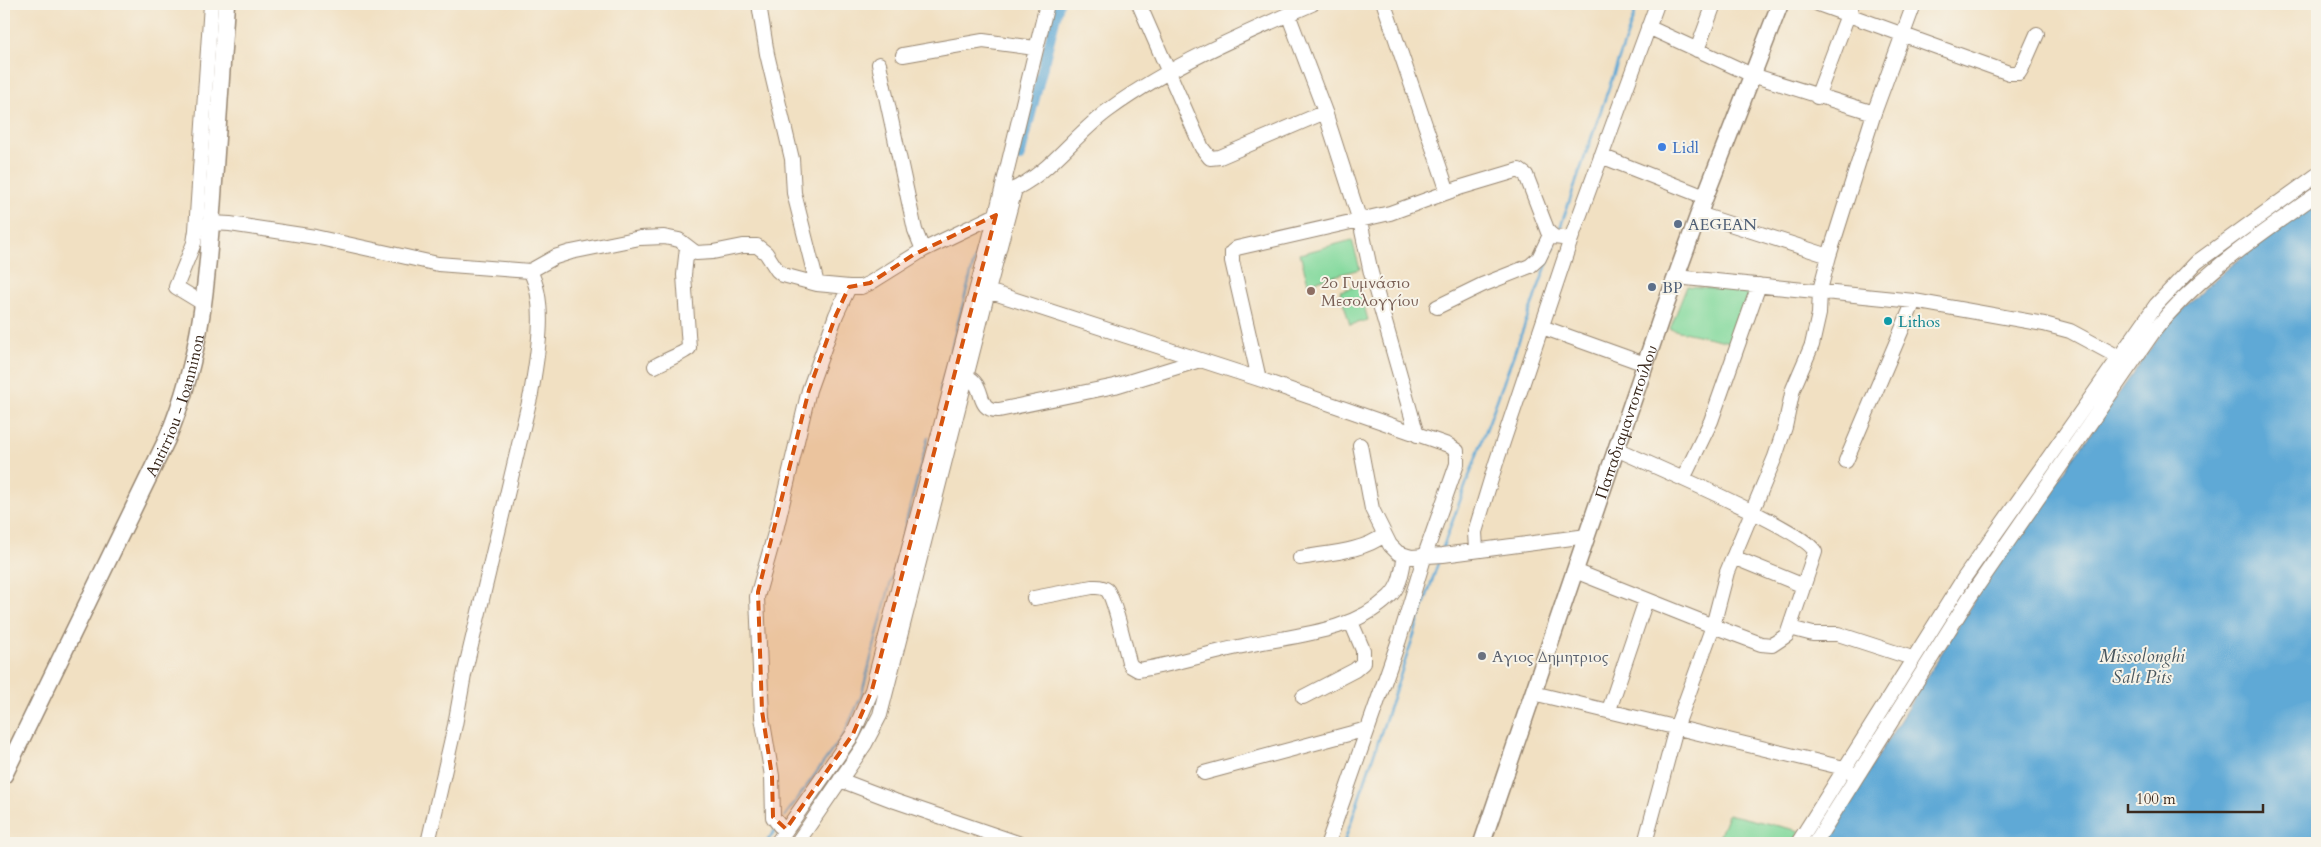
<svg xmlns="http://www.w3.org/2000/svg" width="2321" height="847" font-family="Cardo,serif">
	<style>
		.green { fill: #83d99d; stroke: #5f825e }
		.water { fill: #5fa9d6; stroke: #4d6a7a }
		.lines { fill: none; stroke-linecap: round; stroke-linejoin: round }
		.stream { stroke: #5fa9d6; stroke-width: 2.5 }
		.canal { stroke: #5fa9d6; stroke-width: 10 }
		.minor-casing { stroke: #968570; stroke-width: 16 }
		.major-casing { stroke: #968570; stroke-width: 19 }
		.minor { stroke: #fff; stroke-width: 14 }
		.major { stroke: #fff; stroke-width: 16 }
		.marked { fill: #d7540e; fill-opacity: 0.2; stroke: #d7540e; stroke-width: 4; stroke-dasharray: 10 6; stroke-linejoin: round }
		.shop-dot { fill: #3f7fe0; stroke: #f7f3e8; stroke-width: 2 }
		.service-dot { fill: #5c6f8a; stroke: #f7f3e8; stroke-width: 2 }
		.education-dot { fill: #8d6e63; stroke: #f7f3e8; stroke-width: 2 }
		.culture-dot { fill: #0f9aa8; stroke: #f7f3e8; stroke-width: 2 }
		.worship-dot { fill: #6b7280; stroke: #f7f3e8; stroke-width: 2 }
		.labels { text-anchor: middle; stroke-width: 4; stroke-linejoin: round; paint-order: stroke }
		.shop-label { font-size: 16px; fill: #366cbe; stroke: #f7f3e8; text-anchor: start }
		.service-label { font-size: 16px; fill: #4e5e75; stroke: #f7f3e8; text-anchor: start }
		.education-label { font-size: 16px; fill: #785e54; stroke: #f7f3e8; text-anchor: start }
		.culture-label { font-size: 16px; fill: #0d838f; stroke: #f7f3e8; text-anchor: start }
		.street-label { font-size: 16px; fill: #3b2a1e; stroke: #f7f3e8 }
		.worship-label { font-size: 16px; fill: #5b616d; stroke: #f7f3e8; text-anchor: start }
		.water-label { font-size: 18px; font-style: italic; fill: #48565e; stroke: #f7f3e8 }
	</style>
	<rect width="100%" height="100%" fill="#f7f3e8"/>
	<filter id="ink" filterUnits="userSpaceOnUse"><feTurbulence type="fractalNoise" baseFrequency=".02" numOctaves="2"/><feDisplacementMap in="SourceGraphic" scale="10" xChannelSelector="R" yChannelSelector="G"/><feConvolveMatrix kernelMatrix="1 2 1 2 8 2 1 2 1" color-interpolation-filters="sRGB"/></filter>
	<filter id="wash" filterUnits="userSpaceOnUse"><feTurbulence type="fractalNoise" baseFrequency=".0096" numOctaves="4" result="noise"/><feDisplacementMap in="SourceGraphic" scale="20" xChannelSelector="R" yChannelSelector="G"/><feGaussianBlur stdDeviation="1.12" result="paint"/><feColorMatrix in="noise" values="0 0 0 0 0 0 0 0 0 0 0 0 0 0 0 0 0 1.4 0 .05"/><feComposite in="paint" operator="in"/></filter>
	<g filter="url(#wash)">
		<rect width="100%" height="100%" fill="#f1e0c2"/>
		<!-- green -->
		<path class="green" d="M 1352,240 L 1360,269 L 1308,283 L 1300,254 Z
			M 1359,286 L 1368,320 L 1350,325 L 1340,291 Z
			M 1687,286 L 1757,292 L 1739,344 L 1670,329 Z
			M 1728,814 L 1800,831 L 1793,843 L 1717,843 Z"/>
		<!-- water -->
		<path class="water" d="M 2317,203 L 2317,843 L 1824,843 L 1983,586 L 2160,335 C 2204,281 2260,243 2317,203 Z"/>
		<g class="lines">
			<!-- stream -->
			<path class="stream" d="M 1559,231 L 1638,4
				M 940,391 L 980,239
				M 1443,547 L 1554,245
				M 785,816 L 844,734 L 861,697 L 928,437
				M 766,843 L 776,829
				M 1344,843 L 1438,563"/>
			<!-- canal -->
			<path class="canal" d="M 1020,157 L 1059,4"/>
		</g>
	</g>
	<g filter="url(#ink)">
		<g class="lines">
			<!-- minor casing -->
			<g class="minor-casing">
				<path id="minor" d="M 759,4 L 767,54 L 792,159 L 794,193 L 817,284
					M 1139,4 L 1202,148 L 1210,158 L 1220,157 L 1325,112
					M 1384,4 L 1448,192
					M 1818,4 L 2009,73 L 2019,73 L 2022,68 L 2037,34
					M 1288,14 L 1325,112 L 1360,221 L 1371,273 L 1417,435
					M 1648,27 L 1752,75 L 1874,113
					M 1697,50 L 1714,4
					M 903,55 L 983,41 L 1035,48
					M 879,64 L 915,230 L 923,250
					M 1817,97 L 1852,4
					M 1601,156 L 1705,197
					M 1015,189 L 988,291 L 1259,379 L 1448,445 L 1457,451 L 1457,464 L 1425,555 L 1399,640 L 1328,843
					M 1007,192 C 1049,176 1074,134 1110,109 C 1171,65 1243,34 1312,4
					M 1699,214 L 1829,256
					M 196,230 L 212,223 L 230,224 L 315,237 L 438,264 L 530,271 L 555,257 L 571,252 L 640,238 L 664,237 L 679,240 L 696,253 L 713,252 L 743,246 L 757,246 L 766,253 L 777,270 L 783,275 L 817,284 L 849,287 L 861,287 L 870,283 L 923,250 L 996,215 L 1047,4
					M 1676,277 L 1914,301 L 2044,324 L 2070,331 L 2126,361
					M 204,304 L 176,287 L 194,243 L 196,230 L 211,4
					M 1437,307 L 1482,285 L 1530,266 L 1539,258 L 1550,235
					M 1542,327 L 1645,364
					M 655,366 C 663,361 685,353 689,348 L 684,275 L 687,247
					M 966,376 C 988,386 974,411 999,410 L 1115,386 L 1200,360
					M 1259,379 L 1232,261 L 1232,252 L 1237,248 L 1390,213 L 1462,187 L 1519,170 L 1526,175 L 1548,232 L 1554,237 L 1571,239
					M 1360,445 L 1372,509 L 1390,545 L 1398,553 L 1411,557 L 1443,555 L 1587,536
					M 1846,461 L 1914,301
					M 1683,479 L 1711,421 L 1759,285
					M 1476,550 L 1475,532 L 1496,463 L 1571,239 L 1657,4
					M 1733,557 L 1804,586
					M 1300,558 C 1327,553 1362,552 1384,535
					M 1575,571 L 1713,626 L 1761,644 L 1772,645 L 1787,635 L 1815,552 C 1808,532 1645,462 1616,449
					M 1034,598 L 1092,587 C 1097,587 1102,586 1107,590 C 1114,597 1126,650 1129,662 L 1131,666 L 1138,670 C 1173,665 1208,653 1243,646 C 1292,635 1350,634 1389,597 C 1401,586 1402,570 1405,555
					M 1790,628 L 1813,634 L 1838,634 L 1912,658
					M 1533,693 L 1844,768 L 1850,772
					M 1303,697 L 1355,670 L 1363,663 L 1363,650 L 1351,622
					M 1609,710 L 1646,600
					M 1204,773 L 1367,729
					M 840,780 L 895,801 L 1018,843
					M 786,829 L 780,826 L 773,817 L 772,776 L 762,717 L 757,597 L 777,526 L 809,390 L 836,315 L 849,287
					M 428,843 L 455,725 L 464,675 L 531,394 C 537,358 548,304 530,271
					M 777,843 L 853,734 L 872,690 L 996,215
					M 797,843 L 865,744 L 880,715 L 988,291
					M 1645,843 L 1676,728 L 1713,626 L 1727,572 L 1775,457 L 1785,427 L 1793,389 L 1812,345 L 1819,314 L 1820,290 L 1829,256 L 1874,113 L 1914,4
					M 1798,843 L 1964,578 L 2156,305 L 2197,262 L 2317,175
					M 1815,843 L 1969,598 L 2154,331 C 2199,274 2258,236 2317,194"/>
			</g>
			<!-- major casing -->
			<g class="major-casing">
				<g id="major">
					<path id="s1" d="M 4,775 L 167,439 C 203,354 208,273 214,182 C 218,123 222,63 226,4"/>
					<path id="s2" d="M 1482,843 L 1660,321 L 1705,197 L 1780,4"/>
				</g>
			</g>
			<!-- minor -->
			<use href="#minor" class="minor"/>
			<!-- major -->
			<use href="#major" class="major"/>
		</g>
	</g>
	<!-- marked area -->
	<path class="marked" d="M 996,215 L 872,690 L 853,734 L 786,829 L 773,817 L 772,776 L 762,711 L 758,592 L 809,390 L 836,315 L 849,287 L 870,283 L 913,255 Z"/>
	<!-- markers -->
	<circle class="shop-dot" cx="1662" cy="147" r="5"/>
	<g class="service-dot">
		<circle cx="1678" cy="224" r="5"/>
		<circle cx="1652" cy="287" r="5"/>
	</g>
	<circle class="education-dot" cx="1311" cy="291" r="5"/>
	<circle class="culture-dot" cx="1888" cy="321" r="5"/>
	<circle class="worship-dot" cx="1482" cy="656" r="5"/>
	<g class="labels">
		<!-- shop labels -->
		<g class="shop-label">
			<text x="1672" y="153">Lidl</text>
		</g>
		<!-- service labels -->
		<g class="service-label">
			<text x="1688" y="230">AEGEAN</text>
			<text x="1662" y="293">BP</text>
		</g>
		<!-- education labels -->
		<g class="education-label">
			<text x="1321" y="288">2ο Γυμνάσιο<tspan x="1321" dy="18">Μεσολογγίου</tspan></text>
		</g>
		<!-- culture labels -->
		<g class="culture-label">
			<text x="1898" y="327">Lithos</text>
		</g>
		<!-- street labels -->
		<g class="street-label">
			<text dy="6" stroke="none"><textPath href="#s1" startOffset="408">Antirriou - Ioanninon</textPath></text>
			<text dy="6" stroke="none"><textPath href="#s2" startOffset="445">Παπαδιαμαντοπούλου</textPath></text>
		</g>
		<!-- worship labels -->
		<g class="worship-label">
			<text x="1492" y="662">Αγιος Δημητριος</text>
		</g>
		<!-- water labels -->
		<g class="water-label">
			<text x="2142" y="662">Missolonghi<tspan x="2142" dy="21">Salt Pits</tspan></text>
		</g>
	</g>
	<!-- margin -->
	<rect width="2321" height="847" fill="none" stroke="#f7f3e8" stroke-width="20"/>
	<!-- scale -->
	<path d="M2128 804v8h135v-8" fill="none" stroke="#3b2a1e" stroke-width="2.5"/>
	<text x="2136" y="804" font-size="15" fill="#3b2a1e" stroke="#f7f3e8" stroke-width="4" paint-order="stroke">100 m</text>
</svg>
